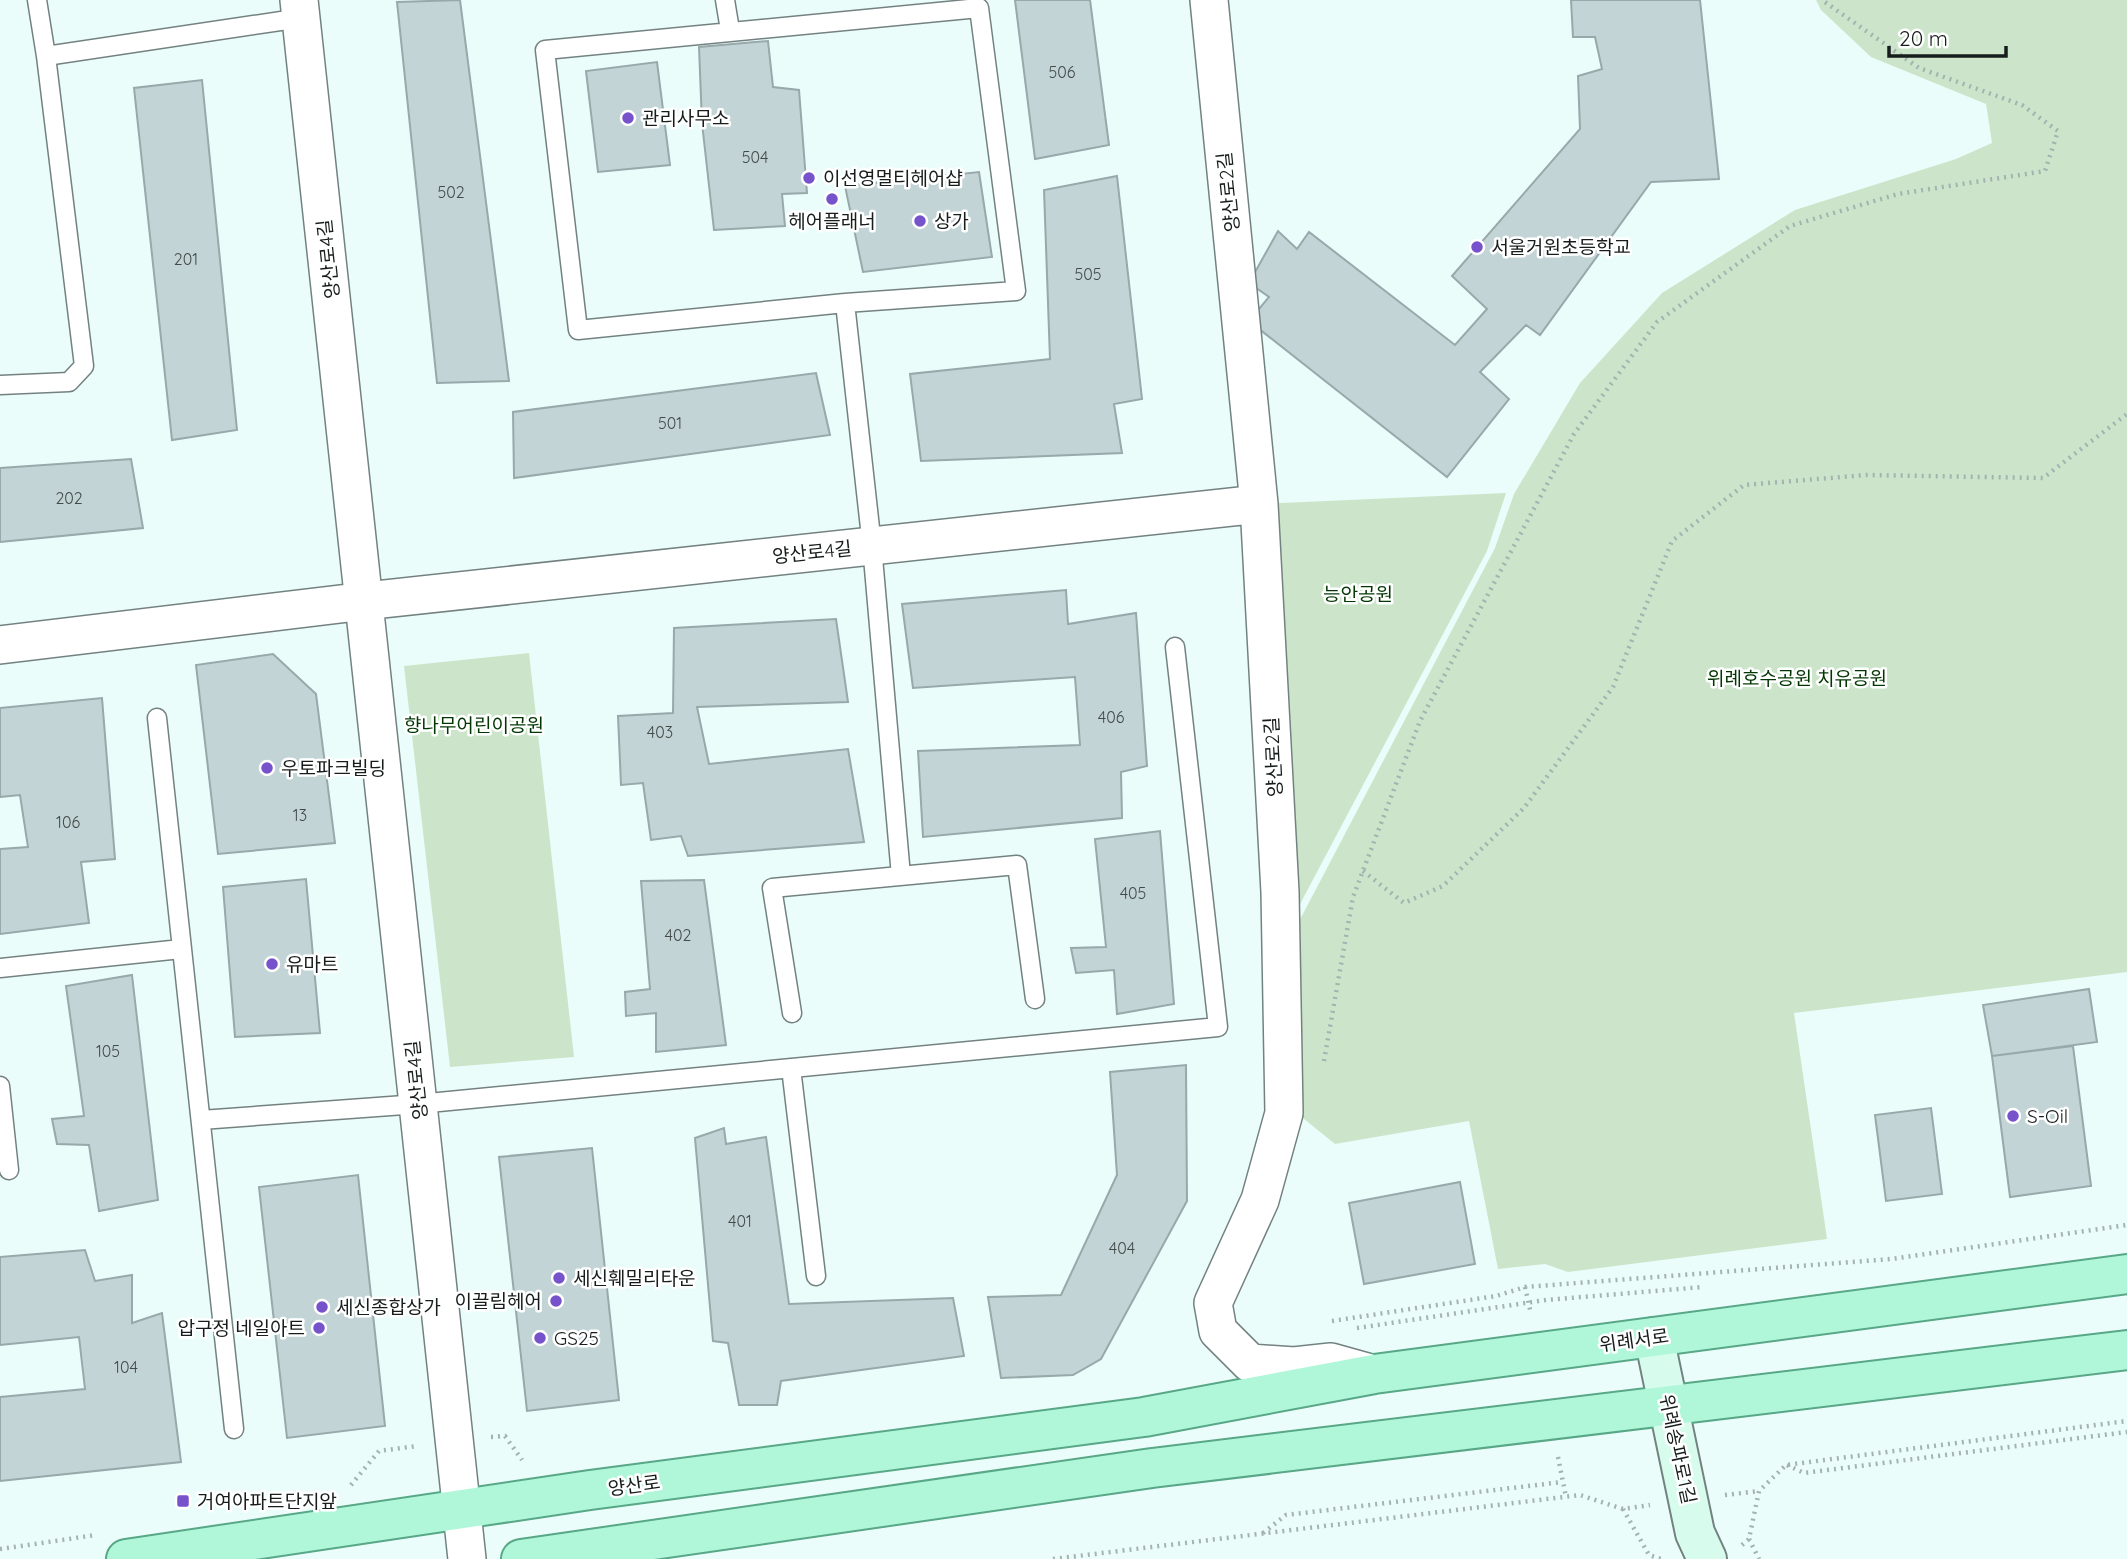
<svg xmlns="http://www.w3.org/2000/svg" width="2127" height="1559" font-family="Quicksand,'Noto Sans KR',sans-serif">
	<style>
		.green { fill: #cce5ca }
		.building { fill: #c3d4d6; stroke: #98a8ab; stroke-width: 2 }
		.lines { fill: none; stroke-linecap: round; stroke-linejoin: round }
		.lane-casing { stroke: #738280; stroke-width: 21 }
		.street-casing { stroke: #738280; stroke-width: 40 }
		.secondary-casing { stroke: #738280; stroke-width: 42 }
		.primary-casing { stroke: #58a787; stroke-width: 42 }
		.path { stroke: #a4b2b0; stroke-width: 4.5; stroke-dasharray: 2 5; stroke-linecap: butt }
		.lane { stroke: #fff; stroke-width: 18 }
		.street { stroke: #fff; stroke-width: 37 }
		.secondary { stroke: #d7fbec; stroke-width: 38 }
		.primary { stroke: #b0f7da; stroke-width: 38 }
		.poi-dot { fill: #7652cb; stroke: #fff; stroke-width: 2.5 }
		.labels { text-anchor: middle; stroke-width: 5; stroke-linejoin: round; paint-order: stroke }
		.number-label { font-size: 16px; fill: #424b4a }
		.poi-label { font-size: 19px; fill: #171d1c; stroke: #fff; text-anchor: start }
		.street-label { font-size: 19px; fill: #171d1c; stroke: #fff }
		.park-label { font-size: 19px; fill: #023703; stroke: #fff }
	</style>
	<rect width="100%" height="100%" fill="#ebfdfa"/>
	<!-- green -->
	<path class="green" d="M 1816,0 L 2127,0 L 2127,972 L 1794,1013 L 1827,1239 L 1568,1272 L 1545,1264 L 1498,1269 L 1469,1121 L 1335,1144 L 1293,1110 L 1294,931 L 1495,548 L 1514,494 L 1580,383 L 1662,293 L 1795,210 L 1956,159 L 1992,143 L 1986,104 L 1871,57 L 1821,10 Z
		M 1506,493 L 1487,551 L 1281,940 L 1259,504 Z
		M 529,653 L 574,1057 L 450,1067 L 404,666 Z"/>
	<!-- building -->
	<path class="building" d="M 460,0 L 509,381 L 437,383 L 397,2 Z
		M 1015,0 L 1090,0 L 1109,145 L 1035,159 Z
		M 1571,0 L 1700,0 L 1719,179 L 1651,182 L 1540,335 L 1526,325 L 1480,372 L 1509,399 L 1447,477 L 1249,321 L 1269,297 L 1249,283 L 1278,231 L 1297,249 L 1309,232 L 1455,345 L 1487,309 L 1452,276 L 1580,129 L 1578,76 L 1602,69 L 1595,37 L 1573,37 Z
		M 768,41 L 773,87 L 799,90 L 807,193 L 782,194 L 785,226 L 714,230 L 702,123 L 699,47 Z
		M 657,62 L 670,165 L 598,172 L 586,71 Z
		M 202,80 L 237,430 L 172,440 L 134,88 Z
		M 979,172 L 992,257 L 863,272 L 845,186 Z
		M 1117,176 L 1142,399 L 1114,404 L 1122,453 L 921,461 L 910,374 L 1050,359 L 1044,190 Z
		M 816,373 L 830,435 L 514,478 L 513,412 Z
		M 131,459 L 143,528 L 0,542 L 0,468 Z
		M 1066,590 L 1068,624 L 1136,613 L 1147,766 L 1121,772 L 1122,818 L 923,837 L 918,751 L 1080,745 L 1075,677 L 913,688 L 902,604 Z
		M 836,619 L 848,702 L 697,707 L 709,764 L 848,749 L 864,842 L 688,856 L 681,836 L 651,840 L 643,783 L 621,785 L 618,716 L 673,713 L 674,628 Z
		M 273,654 L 316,694 L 335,843 L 218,854 L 196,665 Z
		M 102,698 L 115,859 L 81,862 L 89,923 L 0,934 L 0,849 L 28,847 L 20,795 L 0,797 L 0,708 Z
		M 1160,831 L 1174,1004 L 1117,1014 L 1114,970 L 1076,973 L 1071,948 L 1106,947 L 1095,839 Z
		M 306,879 L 320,1033 L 235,1037 L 223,887 Z
		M 704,880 L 726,1045 L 656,1052 L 656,1013 L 626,1016 L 625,992 L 650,989 L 641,881 Z
		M 132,975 L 158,1200 L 99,1211 L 89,1145 L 57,1144 L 52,1119 L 84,1116 L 66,986 Z
		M 2089,989 L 2097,1042 L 1992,1056 L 1983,1005 Z
		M 2073,1046 L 2091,1186 L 2010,1197 L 1992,1056 Z
		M 1186,1065 L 1187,1201 L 1101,1359 L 1073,1375 L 1001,1378 L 988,1297 L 1061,1295 L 1117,1175 L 1110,1072 Z
		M 1931,1108 L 1942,1194 L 1886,1201 L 1875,1115 Z
		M 724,1128 L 726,1144 L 766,1137 L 789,1304 L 953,1298 L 964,1356 L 781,1381 L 777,1405 L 739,1405 L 728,1343 L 713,1341 L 695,1138 Z
		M 592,1148 L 619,1400 L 527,1411 L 499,1157 Z
		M 358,1175 L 385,1426 L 287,1438 L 259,1187 Z
		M 1460,1182 L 1475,1264 L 1364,1284 L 1349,1203 Z
		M 85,1250 L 95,1281 L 132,1275 L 132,1323 L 162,1313 L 181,1462 L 0,1481 L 0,1397 L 85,1389 L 79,1337 L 0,1345 L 0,1257 Z"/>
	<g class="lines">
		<!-- lane casing -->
		<g class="lane-casing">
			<path id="lane" d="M 37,0 L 46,56
				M 725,0 L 730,30
				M 979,8 L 1016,291 L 845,303 L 578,330 L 545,50 Z
				M 845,303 L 872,546 L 901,876
				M 0,385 L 69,382 L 84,366 L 46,56 L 301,18
				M 157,718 L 234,1429
				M 0,968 L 181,949
				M 792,1013 L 772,888 L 1017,865 L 1035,999
				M 791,1068 L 816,1276
				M 0,1086 L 9,1170
				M 201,1120 L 418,1104 L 1218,1027 L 1175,647"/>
		</g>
		<!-- street casing -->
		<g class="street-casing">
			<path id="street" d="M 299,0 L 467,1559
				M 1209,0 L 1259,504 L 1280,892 L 1284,1113 L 1260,1200 L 1213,1303 L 1218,1331 L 1250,1363 L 1294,1366 L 1331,1362 L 1374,1374
				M 0,645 L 365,601 L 1259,504"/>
		</g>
		<!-- secondary casing -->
		<g class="secondary-casing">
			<path id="secondary" d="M 1654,1337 L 1695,1533 L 1707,1559"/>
		</g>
		<!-- primary casing -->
		<g class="primary-casing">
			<path id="primary" d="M 126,1559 L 590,1490 L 1144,1417 L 1374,1374 L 2127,1274
				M 521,1559 L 1152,1468 L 2127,1350"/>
		</g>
		<!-- path -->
		<path class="path" d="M 1363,871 L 1404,903 L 1443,886 L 1524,808 L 1613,687 L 1672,541 L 1744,485 L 1866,475 L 2043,478 L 2127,414
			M 1324,1061 L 1353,897 L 1420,721 L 1574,434 L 1657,322 L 1790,226 L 1898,194 L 2045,171 L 2058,131 L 2022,105 L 1919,68 L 1822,0
			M 1525,1287 L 1531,1314
			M 1332,1321 L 1496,1296 L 1525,1287 L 1891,1259 L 2127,1225
			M 1357,1328 L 1546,1300 L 1703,1287
			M 491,1437 L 505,1436 L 522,1460
			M 1558,1457 L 1566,1497
			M 1787,1465 L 1804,1473 L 2127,1432
			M 351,1485 L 379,1451 L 417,1446
			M 1725,1495 L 1759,1491
			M 1623,1509 L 1649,1555 L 1661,1559
			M 1263,1533 L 1286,1515 L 1562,1482
			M 1749,1539 L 1759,1559
			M 1742,1545 L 1749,1539 L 1759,1491 L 1786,1465 L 2127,1421
			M 0,1549 L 96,1535
			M 1053,1559 L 1580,1495 L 1623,1509 L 1650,1505"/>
		<!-- lane -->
		<use href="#lane" class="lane"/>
		<!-- street -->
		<use href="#street" class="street"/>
		<!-- secondary -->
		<use href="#secondary" class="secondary"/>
		<!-- primary -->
		<use href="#primary" class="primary"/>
	</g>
	<!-- markers -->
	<g class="poi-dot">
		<circle cx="628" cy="118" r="7"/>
		<circle cx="809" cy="178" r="7"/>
		<circle cx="832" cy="199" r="7"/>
		<circle cx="920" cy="221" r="7"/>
		<circle cx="1477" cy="247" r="7"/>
		<circle cx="267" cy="768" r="7"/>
		<circle cx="272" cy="964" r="7"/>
		<circle cx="2013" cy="1116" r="7"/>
		<circle cx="559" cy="1278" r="7"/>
		<circle cx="556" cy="1301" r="7"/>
		<circle cx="322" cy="1307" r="7"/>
		<circle cx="319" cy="1328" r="7"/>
		<circle cx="540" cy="1338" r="7"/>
		<rect x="176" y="1494" width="14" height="14" rx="3.5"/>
	</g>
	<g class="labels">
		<!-- number labels -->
		<g class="number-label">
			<text x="1062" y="78">506</text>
			<text x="755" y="163">504</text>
			<text x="451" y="198">502</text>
			<text x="186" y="265">201</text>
			<text x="1088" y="280">505</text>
			<text x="670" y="429">501</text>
			<text x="69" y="504">202</text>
			<text x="1111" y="723">406</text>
			<text x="660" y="738">403</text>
			<text x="300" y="821">13</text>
			<text x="68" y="828">106</text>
			<text x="1133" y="899">405</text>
			<text x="678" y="941">402</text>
			<text x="108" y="1057">105</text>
			<text x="740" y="1227">401</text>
			<text x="1122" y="1254">404</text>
			<text x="126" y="1373">104</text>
		</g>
		<!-- poi labels -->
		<g class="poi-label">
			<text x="642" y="125">관리사무소</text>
			<text x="823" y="185">이선영멀티헤어샵</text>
			<text x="832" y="228" text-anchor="middle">헤어플래너</text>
			<text x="934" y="228">상가</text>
			<text x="1491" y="254">서울거원초등학교</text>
			<text x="281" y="775">우토파크빌딩</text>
			<text x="286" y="971">유마트</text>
			<text x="2027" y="1123">S-Oil</text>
			<text x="573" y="1285">세신훼밀리타운</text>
			<text x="542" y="1308" text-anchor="end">이끌림헤어</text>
			<text x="336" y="1314">세신종합상가</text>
			<text x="305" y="1335" text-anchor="end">압구정 네일아트</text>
			<text x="554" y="1345">GS25</text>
			<text x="197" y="1508">거여아파트단지앞</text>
		</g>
		<!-- street labels -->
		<g class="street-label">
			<text transform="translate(1228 192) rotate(-96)" y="7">양산로2길</text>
			<text transform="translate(328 259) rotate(-96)" y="7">양산로4길</text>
			<text transform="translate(812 552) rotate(-6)" y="7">양산로4길</text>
			<text transform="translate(1273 757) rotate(-93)" y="7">양산로2길</text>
			<text transform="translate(416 1080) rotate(-96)" y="7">양산로4길</text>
			<text transform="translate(1634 1340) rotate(-8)" y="7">위례서로</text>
			<text transform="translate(1678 1449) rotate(78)" y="7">위례송파로1길</text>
			<text transform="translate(634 1485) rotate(-8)" y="7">양산로</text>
		</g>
		<!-- park labels -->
		<g class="park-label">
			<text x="1358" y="601">능안공원</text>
			<text x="1797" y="685">위례호수공원 치유공원</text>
			<text x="474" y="732">향나무어린이공원</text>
		</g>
	</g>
	<!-- scale -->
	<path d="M1889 46v10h117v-10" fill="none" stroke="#171d1c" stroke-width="3.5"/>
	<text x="1899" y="46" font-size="21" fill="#171d1c" stroke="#ffffff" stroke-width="5" paint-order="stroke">20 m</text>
</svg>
